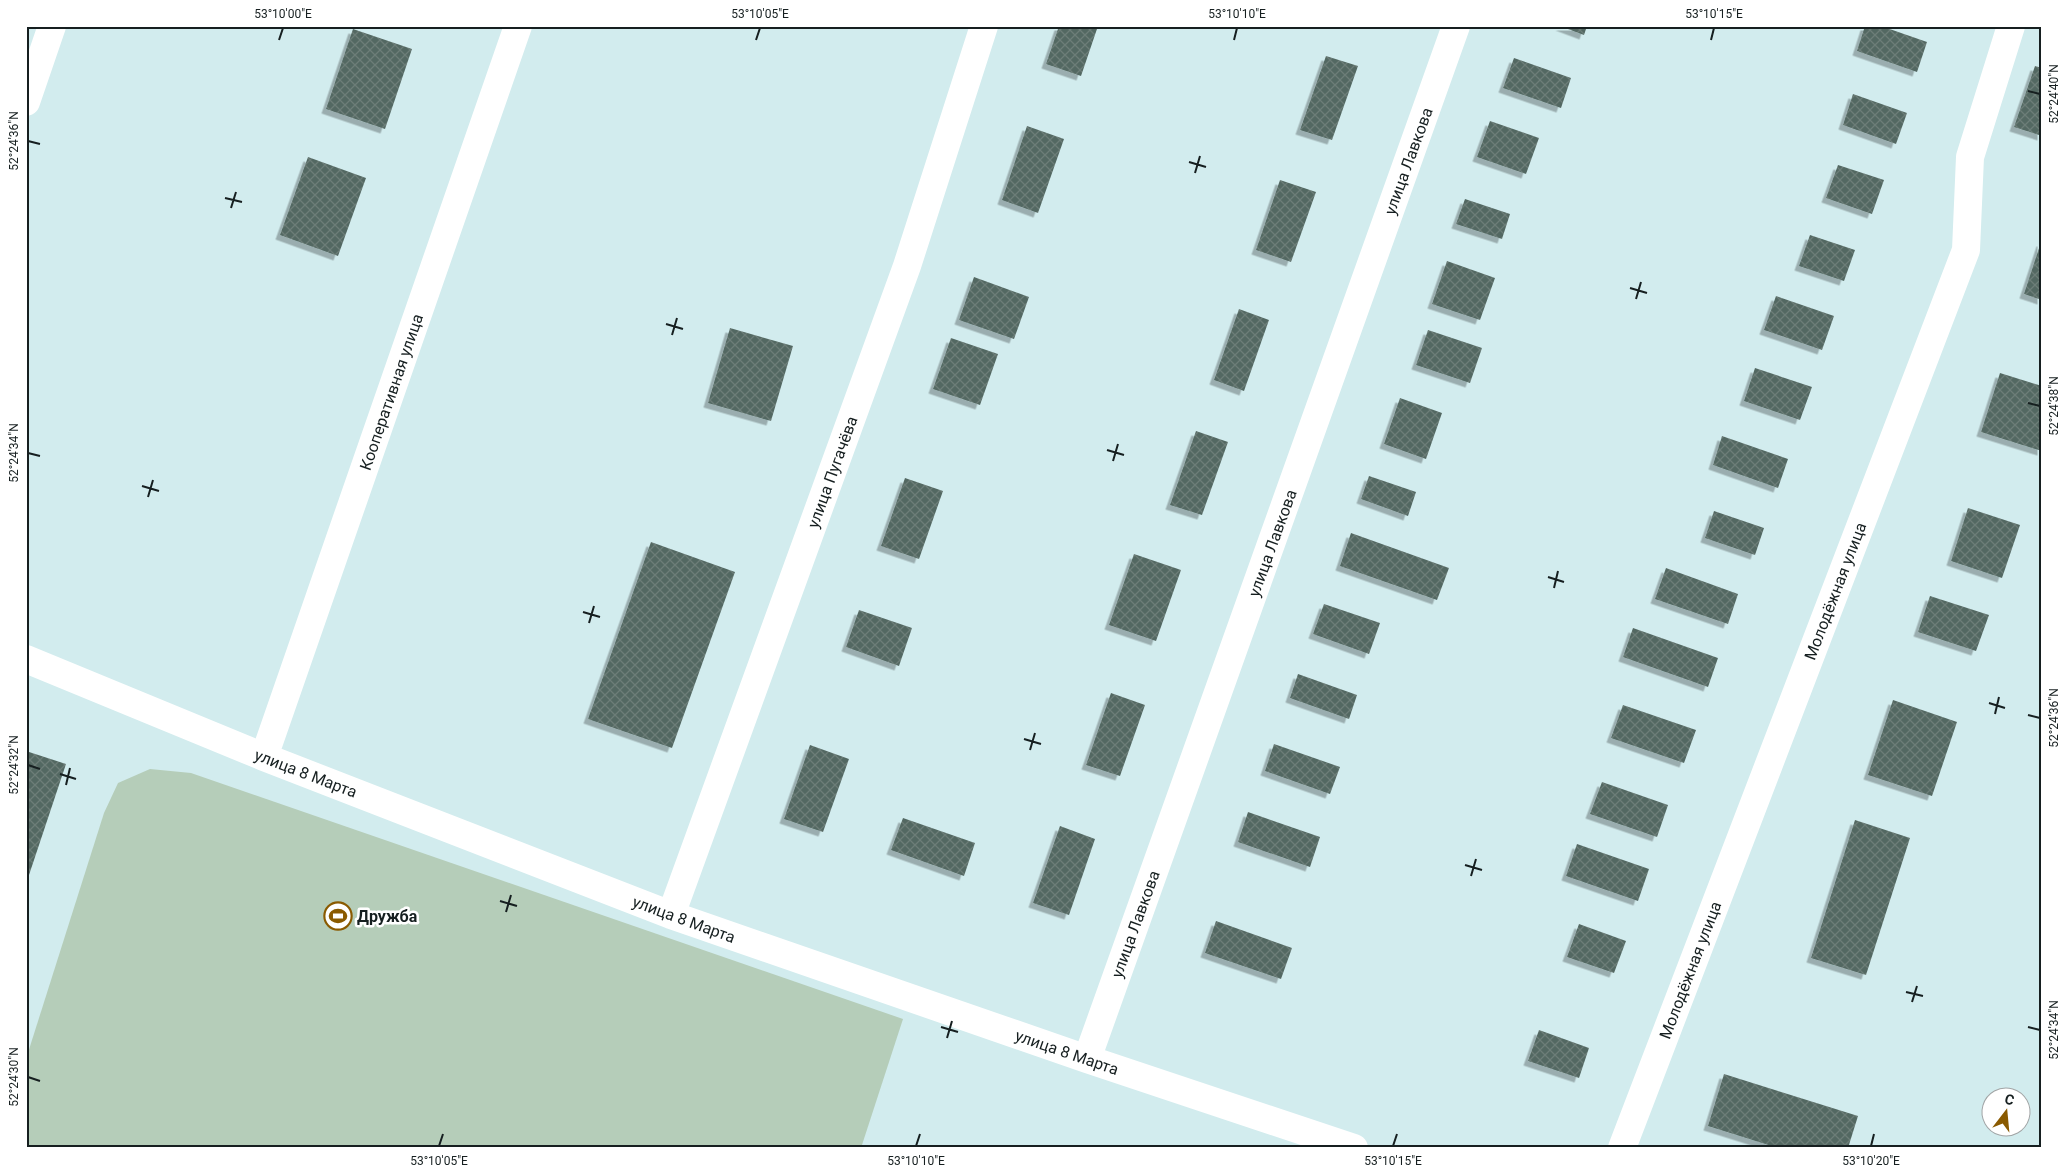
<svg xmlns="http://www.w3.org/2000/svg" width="2068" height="1174" font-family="Roboto,sans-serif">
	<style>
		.pitch { fill: #b5cdb9 }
		.building { fill: url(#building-cross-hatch); filter: url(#shadow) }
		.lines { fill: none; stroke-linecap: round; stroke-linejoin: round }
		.street { stroke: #fff; stroke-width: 28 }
		.ticks { fill: none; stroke: #161f20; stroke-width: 2 }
		.labels { text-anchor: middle; stroke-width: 5; stroke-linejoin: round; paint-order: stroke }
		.street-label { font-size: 16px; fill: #161f20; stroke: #fff }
		.poi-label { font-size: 16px; font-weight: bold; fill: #161f20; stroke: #fff; text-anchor: start }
		.neatline { fill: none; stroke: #161f20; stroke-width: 2 }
		.ticks-label { font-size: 12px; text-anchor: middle; fill: #161f20 }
	</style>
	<defs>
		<pattern id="building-cross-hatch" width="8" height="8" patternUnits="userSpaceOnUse" patternTransform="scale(1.25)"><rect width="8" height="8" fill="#536862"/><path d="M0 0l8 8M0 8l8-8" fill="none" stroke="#6c7d78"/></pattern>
		<filter id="shadow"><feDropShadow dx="-4.5" dy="4.5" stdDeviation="0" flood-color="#0004"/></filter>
	</defs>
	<rect width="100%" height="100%" fill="#d2ecee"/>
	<!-- pitch -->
	<path class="pitch" d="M 150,769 L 191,773 L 903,1019 L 861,1148 L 26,1148 L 26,1059 L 104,813 L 118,783 Z"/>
	<!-- building -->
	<path class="building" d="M 1059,26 L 1098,26 L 1081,76 L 1046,64 Z
		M 1560,26 L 1587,26 L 1584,35 Z
		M 1865,26 L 1881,26 L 1927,42 L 1917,72 L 1857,51 Z
		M 353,29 L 412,49 L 385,129 L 326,109 Z
		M 1326,56 L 1358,66 L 1332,140 L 1300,130 Z
		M 1514,58 L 1571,78 L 1561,108 L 1503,88 Z
		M 2035,66 L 2042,68 L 2042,136 L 2014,127 Z
		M 1853,94 L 1907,113 L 1896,144 L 1843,125 Z
		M 1490,121 L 1539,138 L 1526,174 L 1477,157 Z
		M 1027,126 L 1064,139 L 1038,213 L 1002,200 Z
		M 308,157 L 366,178 L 338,256 L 280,235 Z
		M 1838,165 L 1884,180 L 1872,214 L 1826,198 Z
		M 1280,180 L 1316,192 L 1291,262 L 1256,250 Z
		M 1465,199 L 1510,214 L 1502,239 L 1456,224 Z
		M 1810,235 L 1855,250 L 1844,281 L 1799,266 Z
		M 2041,242 L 2042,242 L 2042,300 L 2024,294 Z
		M 1447,261 L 1495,278 L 1480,320 L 1432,304 Z
		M 974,277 L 1029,297 L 1014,339 L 959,320 Z
		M 1776,296 L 1834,316 L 1822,350 L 1764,330 Z
		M 1239,309 L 1269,320 L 1244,391 L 1214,380 Z
		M 730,328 L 793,346 L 771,421 L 708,403 Z
		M 1428,330 L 1482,348 L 1470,383 L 1416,365 Z
		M 951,338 L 998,354 L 980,405 L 933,389 Z
		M 1755,368 L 1812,387 L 1800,420 L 1744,401 Z
		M 2000,373 L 2042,386 L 2042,451 L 1981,432 Z
		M 1400,398 L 1442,413 L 1426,459 L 1384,444 Z
		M 1196,431 L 1228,442 L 1202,515 L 1170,505 Z
		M 1722,436 L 1788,459 L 1778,488 L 1713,465 Z
		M 1369,476 L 1416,492 L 1408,516 L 1361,499 Z
		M 905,478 L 943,491 L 919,559 L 881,546 Z
		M 1968,508 L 2020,525 L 2002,578 L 1951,561 Z
		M 1714,511 L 1764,528 L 1755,555 L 1705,538 Z
		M 1351,533 L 1449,568 L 1437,600 L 1340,566 Z
		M 651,542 L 735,572 L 672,748 L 588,719 Z
		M 1134,554 L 1181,570 L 1156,641 L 1109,625 Z
		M 1666,568 L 1738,594 L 1728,624 L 1655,599 Z
		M 1930,596 L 1989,615 L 1976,651 L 1918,632 Z
		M 1324,604 L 1380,623 L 1369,654 L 1313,634 Z
		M 859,610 L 912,628 L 899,666 L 846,647 Z
		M 1633,628 L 1718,658 L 1708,687 L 1623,657 Z
		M 1298,674 L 1357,695 L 1349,719 L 1290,698 Z
		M 1111,693 L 1145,705 L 1120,776 L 1086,765 Z
		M 1893,700 L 1957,722 L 1932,796 L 1868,775 Z
		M 1623,705 L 1696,730 L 1684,763 L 1611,738 Z
		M 1274,744 L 1340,767 L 1330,794 L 1265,771 Z
		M 810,745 L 849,759 L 823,832 L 784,819 Z
		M 26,751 L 66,764 L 29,875 L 26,874 Z
		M 1602,782 L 1668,805 L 1657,837 L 1590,814 Z
		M 1248,812 L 1320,837 L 1310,867 L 1238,842 Z
		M 903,818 L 975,843 L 964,876 L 891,850 Z
		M 1855,820 L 1910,838 L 1866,975 L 1811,958 Z
		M 1060,826 L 1095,839 L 1069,915 L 1033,903 Z
		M 1577,844 L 1649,869 L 1638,901 L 1566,876 Z
		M 1216,921 L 1292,948 L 1281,979 L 1205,953 Z
		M 1579,924 L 1626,941 L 1614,973 L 1567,957 Z
		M 1539,1030 L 1589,1048 L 1579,1078 L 1528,1061 Z
		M 1724,1074 L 1858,1116 L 1848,1148 L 1778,1148 L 1708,1126 Z"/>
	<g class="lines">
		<!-- street -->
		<path class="street" d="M 26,102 L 52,26
			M 26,659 L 264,757 L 671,915 L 1087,1059 L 1354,1148
			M 264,757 L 518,26
			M 671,915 L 907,266 L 984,26
			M 1087,1059 L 1456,26
			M 1622,1148 L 1966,250 L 1970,157 L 2011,26"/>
	</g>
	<!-- ticks -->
	<path class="ticks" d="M 279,40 L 283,28M 756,40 L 760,28M 1234,40 L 1237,28M 1711,40 L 1714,28M 2028,91 L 2040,94M 28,141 L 40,144M 1189,162 L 1206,167M 1195,173 L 1200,156M 225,198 L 242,202M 231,208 L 236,192M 1630,288 L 1647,293M 1636,299 L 1641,282M 666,324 L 683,329M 672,335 L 677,318M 2028,403 L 2040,406M 1107,450 L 1124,455M 28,453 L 40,456M 1113,461 L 1118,444M 142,486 L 159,491M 148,497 L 153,480M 1548,577 L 1564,582M 1554,588 L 1558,571M 583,612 L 600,617M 589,623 L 594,606M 1989,703 L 2005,708M 1995,714 L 1999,697M 2028,715 L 2040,718M 1024,739 L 1041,744M 1030,750 L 1035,733M 28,765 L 40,769M 60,774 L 76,779M 66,785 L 70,768M 1465,865 L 1482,870M 1471,876 L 1476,859M 500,901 L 517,906M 506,912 L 511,895M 1906,992 L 1923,996M 1912,1002 L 1917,986M 941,1027 L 958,1032M 2028,1027 L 2040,1030M 947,1038 L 952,1021M 28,1077 L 40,1081M 439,1146 L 443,1134M 916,1146 L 920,1134M 1393,1146 L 1397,1134M 1871,1146 L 1874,1134"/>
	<!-- icons -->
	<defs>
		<g id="stadium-ring" transform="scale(1.4375)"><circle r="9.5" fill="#fff" stroke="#8a5a00" stroke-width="1.5"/><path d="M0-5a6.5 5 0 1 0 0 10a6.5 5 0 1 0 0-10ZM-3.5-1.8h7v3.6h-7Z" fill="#8a5a00"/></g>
	</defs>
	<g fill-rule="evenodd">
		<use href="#stadium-ring" x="338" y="916"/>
	</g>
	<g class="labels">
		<!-- street labels -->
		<g class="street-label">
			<text transform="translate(1408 161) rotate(-70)" y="6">улица Лавкова</text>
			<text transform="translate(391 392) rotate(-71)" y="6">Кооперативная улица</text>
			<text transform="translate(832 472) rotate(-70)" y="6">улица Пугачёва</text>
			<text transform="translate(1272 543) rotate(-70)" y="6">улица Лавкова</text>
			<text transform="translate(1835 591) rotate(-69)" y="6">Молодёжная улица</text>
			<text transform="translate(306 773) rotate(21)" y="6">улица 8 Марта</text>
			<text transform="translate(684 919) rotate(20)" y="6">улица 8 Марта</text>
			<text transform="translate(1135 924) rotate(-70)" y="6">улица Лавкова</text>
			<text transform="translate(1690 970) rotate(-69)" y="6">Молодёжная улица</text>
			<text transform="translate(1067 1052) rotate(19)" y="6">улица 8 Марта</text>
		</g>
		<!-- poi labels -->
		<g class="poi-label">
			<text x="357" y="922">Дружба</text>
		</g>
	</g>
	<!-- border -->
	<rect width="2068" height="1174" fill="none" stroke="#ffffff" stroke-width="55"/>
	<!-- north arrow -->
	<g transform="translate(2006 1112) rotate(16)"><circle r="24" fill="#ffffff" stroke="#a2a5a6"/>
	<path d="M0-4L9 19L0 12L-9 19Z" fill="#8a5a00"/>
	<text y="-8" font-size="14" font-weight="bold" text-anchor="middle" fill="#161f20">С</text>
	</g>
	<rect x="28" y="28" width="2012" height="1118" class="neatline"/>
	<g class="ticks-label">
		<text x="283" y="18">53°10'00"E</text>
		<text x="760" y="18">53°10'05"E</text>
		<text x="1237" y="18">53°10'10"E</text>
		<text x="1714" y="18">53°10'15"E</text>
		<text transform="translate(2054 94) rotate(-90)" y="4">52°24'40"N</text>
		<text transform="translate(14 141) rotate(-90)" y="4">52°24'36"N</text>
		<text transform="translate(2054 406) rotate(-90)" y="4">52°24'38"N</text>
		<text transform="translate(14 453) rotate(-90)" y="4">52°24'34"N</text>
		<text transform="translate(2054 718) rotate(-90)" y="4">52°24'36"N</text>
		<text transform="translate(14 765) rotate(-90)" y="4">52°24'32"N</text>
		<text transform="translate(2054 1030) rotate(-90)" y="4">52°24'34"N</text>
		<text transform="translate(14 1077) rotate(-90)" y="4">52°24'30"N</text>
		<text x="439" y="1165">53°10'05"E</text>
		<text x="916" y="1165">53°10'10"E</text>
		<text x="1393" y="1165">53°10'15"E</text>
		<text x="1871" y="1165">53°10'20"E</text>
	</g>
</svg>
